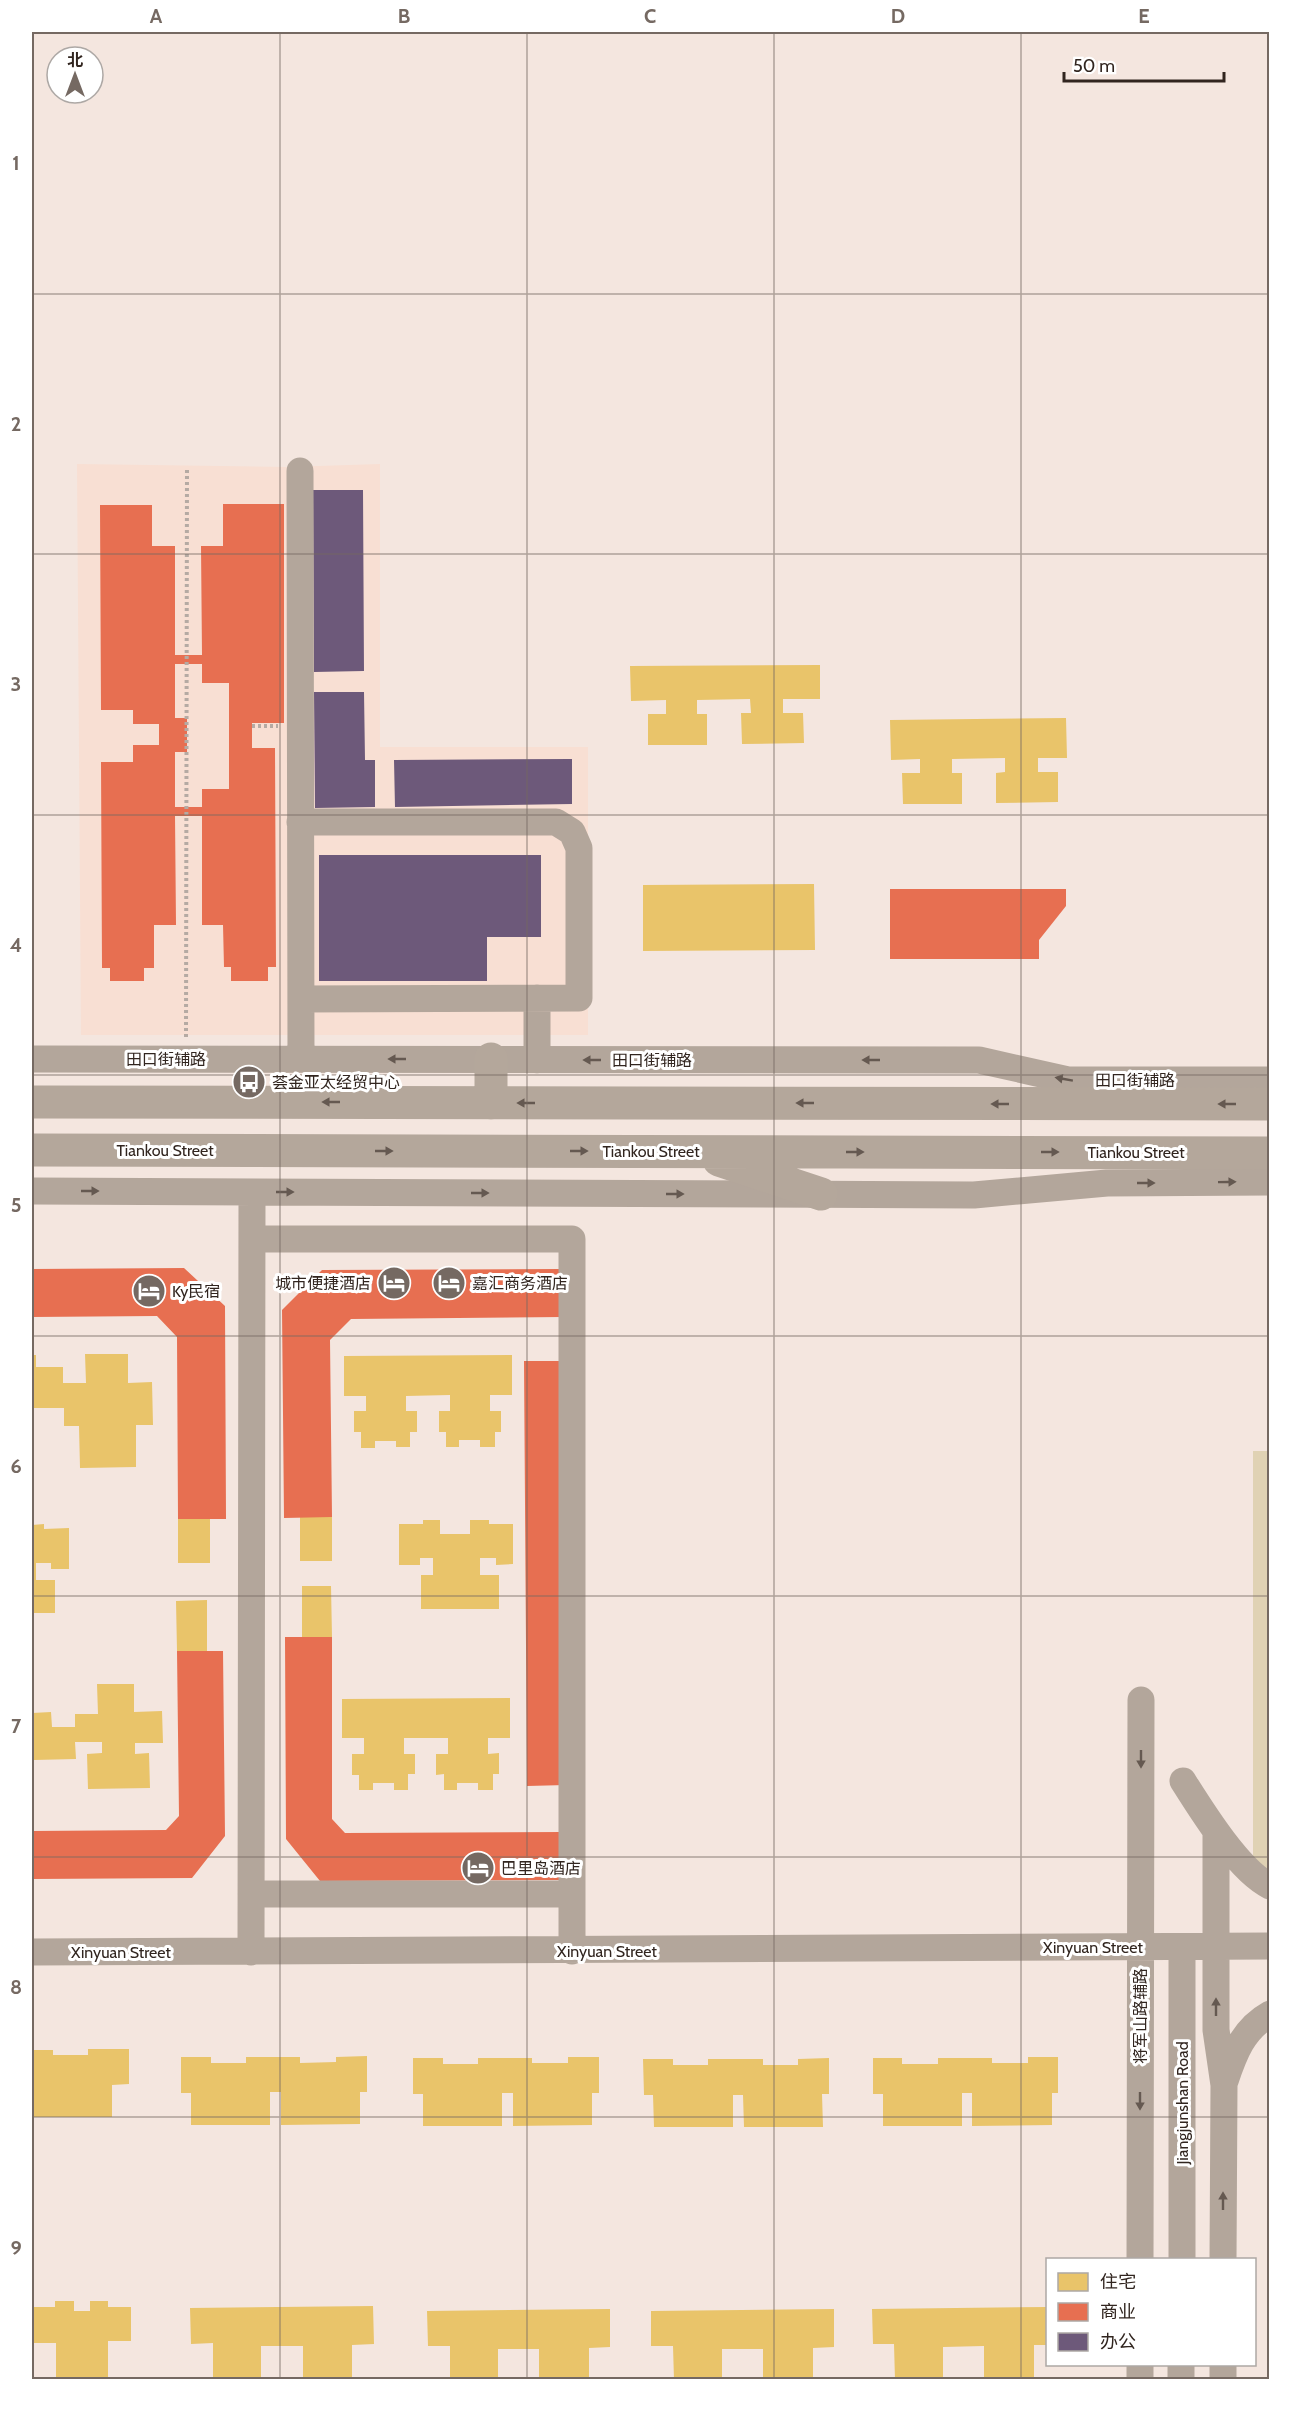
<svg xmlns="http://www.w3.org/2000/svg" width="1301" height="2411" font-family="Cabin,'Noto Sans SC',sans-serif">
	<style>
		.built { fill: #f8dfd3 }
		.green { fill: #e0d2b4 }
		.homes { fill: #e9c46a }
		.shops { fill: #e76f51; fill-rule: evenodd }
		.offices { fill: #6d597a }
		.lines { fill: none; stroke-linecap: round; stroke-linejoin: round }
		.path { stroke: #b5aaa3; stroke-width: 4; stroke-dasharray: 3 3; stroke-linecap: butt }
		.minor { stroke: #b3a69b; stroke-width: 27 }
		.major { stroke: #b4a79b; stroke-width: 33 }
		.oneway { fill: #655951 }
		.grid { fill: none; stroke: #756962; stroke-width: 1.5; stroke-opacity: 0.55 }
		.labels { text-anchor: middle; stroke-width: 6; stroke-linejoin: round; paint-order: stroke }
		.street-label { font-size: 16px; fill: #31251f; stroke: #fff }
		.poi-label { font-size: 16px; fill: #31251f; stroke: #fff; text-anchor: start }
		.neatline { fill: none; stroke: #756962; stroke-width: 2 }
		.grid-label { font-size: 20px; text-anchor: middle; font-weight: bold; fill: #756962 }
	</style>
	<rect width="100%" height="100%" fill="#f4e6df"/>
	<!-- built -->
	<path class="built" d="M 77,464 L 287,467 L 380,464 L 380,747 L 588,747 L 588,1035 L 81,1035 Z"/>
	<!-- green -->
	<path class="green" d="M 1253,1451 L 1270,1451 L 1269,1887 L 1253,1887 Z"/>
	<!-- homes -->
	<path class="homes" d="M 820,665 L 820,699 L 783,699 L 783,713 L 803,713 L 804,743 L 742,744 L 741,713 L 751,713 L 750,699 L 697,700 L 697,714 L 707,714 L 707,745 L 648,745 L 648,714 L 666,714 L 666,700 L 631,701 L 630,666 Z
		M 1066,718 L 1067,758 L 1038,758 L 1038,772 L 1058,772 L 1058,802 L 996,803 L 996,773 L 1005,772 L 1005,758 L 952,759 L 952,773 L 962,773 L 962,804 L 903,804 L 902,773 L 920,773 L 920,759 L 891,760 L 890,720 Z
		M 814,884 L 815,950 L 643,951 L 643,885 Z
		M 85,1354 L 128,1354 L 128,1383 L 152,1382 L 153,1425 L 136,1425 L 136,1467 L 80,1468 L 79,1426 L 64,1426 L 64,1408 L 32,1408 L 32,1355 L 36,1355 L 36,1367 L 63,1367 L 63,1383 L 86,1383 Z
		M 512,1355 L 512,1395 L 490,1395 L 490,1411 L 501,1411 L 501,1432 L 495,1432 L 495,1447 L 480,1447 L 480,1440 L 459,1440 L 459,1447 L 446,1447 L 446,1432 L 439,1432 L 439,1411 L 450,1411 L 450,1395 L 406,1396 L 406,1411 L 417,1411 L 417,1432 L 410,1432 L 410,1447 L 396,1447 L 396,1441 L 375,1441 L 375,1448 L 361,1448 L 361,1432 L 354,1432 L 354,1411 L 366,1411 L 366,1396 L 344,1396 L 344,1356 Z
		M 300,1517 L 332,1517 L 332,1561 L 300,1561 Z
		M 178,1519 L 210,1519 L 210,1563 L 178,1563 Z
		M 423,1520 L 440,1520 L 440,1534 L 470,1534 L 470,1520 L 489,1520 L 489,1524 L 513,1524 L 513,1564 L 496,1565 L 496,1558 L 480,1558 L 480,1575 L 499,1575 L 499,1609 L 421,1609 L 421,1575 L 433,1575 L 433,1558 L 420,1558 L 420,1565 L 399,1565 L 399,1524 L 423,1524 Z
		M 44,1524 L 44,1529 L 69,1528 L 69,1569 L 51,1569 L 51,1563 L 36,1563 L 36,1580 L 55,1580 L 55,1613 L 32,1613 L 32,1525 Z
		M 302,1586 L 331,1586 L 332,1637 L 302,1637 Z
		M 207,1600 L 207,1651 L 177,1651 L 176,1601 Z
		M 97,1684 L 134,1684 L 134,1712 L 162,1711 L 163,1743 L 135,1743 L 135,1754 L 149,1753 L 150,1788 L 88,1789 L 87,1754 L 102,1753 L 102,1742 L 75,1742 L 76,1759 L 34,1760 L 34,1782 L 32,1783 L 32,1713 L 51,1712 L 52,1727 L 75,1727 L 75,1714 L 98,1714 Z
		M 510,1698 L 510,1738 L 488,1738 L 488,1754 L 499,1753 L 499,1774 L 493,1774 L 493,1790 L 478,1790 L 478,1783 L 457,1783 L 457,1790 L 444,1790 L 444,1774 L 436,1775 L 436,1754 L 448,1754 L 448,1738 L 404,1738 L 404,1754 L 415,1754 L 415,1774 L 408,1774 L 408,1790 L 394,1790 L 394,1783 L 373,1783 L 373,1790 L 359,1790 L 359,1775 L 352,1775 L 352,1754 L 364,1754 L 364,1738 L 342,1738 L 342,1699 Z
		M 88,2049 L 129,2049 L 129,2084 L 112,2085 L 112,2117 L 33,2117 L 32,2050 L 53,2050 L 53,2055 L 88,2055 Z
		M 367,2056 L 367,2092 L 360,2092 L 360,2124 L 281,2125 L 281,2092 L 270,2092 L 270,2125 L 191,2125 L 191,2093 L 181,2093 L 181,2057 L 211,2057 L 211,2063 L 246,2063 L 246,2057 L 300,2057 L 300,2063 L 336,2062 L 336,2057 Z
		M 568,2057 L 599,2057 L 599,2093 L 592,2093 L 592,2125 L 513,2126 L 513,2093 L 502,2093 L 502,2126 L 423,2126 L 423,2094 L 413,2094 L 413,2058 L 443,2058 L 443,2064 L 478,2064 L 478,2058 L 532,2058 L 532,2063 L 568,2063 Z
		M 1028,2057 L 1058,2057 L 1058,2093 L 1052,2093 L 1052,2125 L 972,2126 L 972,2093 L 962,2093 L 962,2126 L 883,2126 L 883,2094 L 873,2094 L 873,2058 L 902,2058 L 902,2064 L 938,2064 L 938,2058 L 992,2058 L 992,2063 L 1028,2063 Z
		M 829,2058 L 829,2094 L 822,2094 L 823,2127 L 744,2127 L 743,2095 L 733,2095 L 733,2127 L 654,2127 L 653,2095 L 644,2095 L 643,2059 L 673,2059 L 673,2065 L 708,2065 L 708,2059 L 763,2059 L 763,2065 L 798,2065 L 798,2059 Z
		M 55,2301 L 74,2301 L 74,2311 L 90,2311 L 90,2301 L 108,2301 L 108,2307 L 131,2307 L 131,2341 L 108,2341 L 108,2380 L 56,2380 L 56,2343 L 32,2343 L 32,2307 L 55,2307 Z
		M 373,2306 L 374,2344 L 352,2345 L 352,2380 L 303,2380 L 303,2346 L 261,2346 L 261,2380 L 213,2380 L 213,2343 L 191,2344 L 190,2308 Z
		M 1048,2307 L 1048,2345 L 1034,2345 L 1034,2380 L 984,2380 L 984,2346 L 943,2347 L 943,2380 L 895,2380 L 894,2344 L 873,2344 L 872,2309 Z
		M 610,2309 L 610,2347 L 589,2348 L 589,2380 L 539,2380 L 539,2349 L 498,2349 L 498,2380 L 450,2380 L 450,2346 L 428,2346 L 427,2311 Z
		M 834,2309 L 834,2347 L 813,2348 L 813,2380 L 763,2380 L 763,2349 L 722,2349 L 722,2380 L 674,2380 L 673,2346 L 651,2346 L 651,2311 Z"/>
	<!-- shops -->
	<path class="shops" d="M 223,504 L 284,504 L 284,723 L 252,723 L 252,748 L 275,748 L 276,967 L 268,967 L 268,981 L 231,981 L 231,967 L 224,967 L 223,925 L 202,925 L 202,816 L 175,816 L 176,925 L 154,925 L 154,968 L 144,968 L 144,981 L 110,981 L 110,968 L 102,968 L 101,762 L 133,762 L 133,745 L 159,745 L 159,724 L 133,724 L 133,710 L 101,710 L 100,505 L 152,505 L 152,546 L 175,546 L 175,655 L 202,655 L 201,546 L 223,546 ZM 175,664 L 202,664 L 202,683 L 229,683 L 229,789 L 202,789 L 202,807 L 175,807 L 175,752 L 187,752 L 187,718 L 175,718 Z
		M 890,889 L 1066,889 L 1066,906 L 1039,940 L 1039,959 L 890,959 Z
		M 184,1268 L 225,1306 L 226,1519 L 178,1519 L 177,1337 L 157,1316 L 32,1317 L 32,1269 Z
		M 561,1269 L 562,1317 L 351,1319 L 330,1340 L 332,1517 L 284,1518 L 282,1310 L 322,1270 Z
		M 524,1361 L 563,1361 L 566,1785 L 527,1786 Z
		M 285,1637 L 332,1637 L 332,1819 L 345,1833 L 564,1832 L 564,1880 L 320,1881 L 286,1839 Z
		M 177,1651 L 223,1651 L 225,1836 L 192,1878 L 32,1879 L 32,1831 L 166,1830 L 179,1816 Z"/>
	<!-- offices -->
	<path class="offices" d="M 313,490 L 363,490 L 364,671 L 314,672 Z
		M 314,692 L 364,692 L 365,760 L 375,760 L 375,807 L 315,808 Z
		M 572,759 L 572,804 L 395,807 L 394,760 Z
		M 319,855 L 541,855 L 541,937 L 487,937 L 487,981 L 319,981 Z"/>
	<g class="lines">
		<!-- path -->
		<path class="path" d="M 252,726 L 278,726
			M 186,1037 L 187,467"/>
		<!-- minor -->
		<path class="minor" d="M 300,471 L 301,1059
			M 300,822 L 556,822 L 572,832 L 579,848 L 579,998 L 301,999
			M 537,998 L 537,1060
			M 32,1059 L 979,1060 L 1068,1080 L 1270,1080
			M 32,1191 L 974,1195 L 1107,1183 L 1270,1182
			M 252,1239 L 572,1239 L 572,1951
			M 1183,1781 C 1202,1811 1239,1871 1270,1886
			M 1216,1833 L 1216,2030 L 1224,2085 L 1223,2260
			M 251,1894 L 572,1894
			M 32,1952 L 1270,1946
			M 251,1952 L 252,1192
			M 1225,2081 C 1234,2054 1243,2029 1270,2014
			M 1140,2260 L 1141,1700
			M 1182,2260 L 1182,1947
			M 1140,2380 L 1140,2364
			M 1181,2380 L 1181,2364
			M 1223,2380 L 1223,2364"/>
		<!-- major -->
		<path class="major" d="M 491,1059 L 491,1103
			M 32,1102 L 1270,1104
			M 32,1150 L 1270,1153
			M 719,1160 L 821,1194"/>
	</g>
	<!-- one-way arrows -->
	<defs><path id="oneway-solid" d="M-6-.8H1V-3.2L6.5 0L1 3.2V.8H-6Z" transform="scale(1.5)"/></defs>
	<g class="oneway">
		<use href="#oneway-solid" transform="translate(397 1059) rotate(180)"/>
		<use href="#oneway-solid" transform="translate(592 1060) rotate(180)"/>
		<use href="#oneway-solid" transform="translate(871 1060) rotate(180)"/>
		<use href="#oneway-solid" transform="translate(1064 1079) rotate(-170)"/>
		<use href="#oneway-solid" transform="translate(331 1102) rotate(-180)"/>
		<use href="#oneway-solid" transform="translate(526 1103) rotate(-180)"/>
		<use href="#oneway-solid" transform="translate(805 1103) rotate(-180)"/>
		<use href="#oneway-solid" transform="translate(1000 1104) rotate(-180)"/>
		<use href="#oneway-solid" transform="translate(1227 1104) rotate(-180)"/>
		<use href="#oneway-solid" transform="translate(384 1151)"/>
		<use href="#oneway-solid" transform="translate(579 1151)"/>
		<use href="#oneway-solid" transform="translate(855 1152)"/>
		<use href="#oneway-solid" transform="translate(1050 1152)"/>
		<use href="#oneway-solid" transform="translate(1227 1182) rotate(-1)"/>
		<use href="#oneway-solid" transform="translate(1146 1183)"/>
		<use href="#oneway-solid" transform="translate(90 1191)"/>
		<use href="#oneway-solid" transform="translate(285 1192)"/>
		<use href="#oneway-solid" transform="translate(480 1193)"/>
		<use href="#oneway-solid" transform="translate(675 1194)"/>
		<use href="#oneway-solid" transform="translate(1141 1759) rotate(90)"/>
		<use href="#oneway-solid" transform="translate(1216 2007) rotate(-90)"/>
		<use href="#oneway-solid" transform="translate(1140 2101) rotate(90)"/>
		<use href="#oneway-solid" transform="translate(1223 2201) rotate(-90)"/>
	</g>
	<!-- grid -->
	<path class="grid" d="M 280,32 L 280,2380M 527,32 L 527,2380M 774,32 L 774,2380M 1021,32 L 1021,2380M 32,294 L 1270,294M 32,554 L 1270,554M 32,815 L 1270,815M 32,1075 L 1270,1075M 32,1336 L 1270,1336M 32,1596 L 1270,1596M 32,1857 L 1270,1857M 32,2117 L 1270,2117"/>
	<!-- icons -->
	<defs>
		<g id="bus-disc" transform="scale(1.725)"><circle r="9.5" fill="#756962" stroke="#fff"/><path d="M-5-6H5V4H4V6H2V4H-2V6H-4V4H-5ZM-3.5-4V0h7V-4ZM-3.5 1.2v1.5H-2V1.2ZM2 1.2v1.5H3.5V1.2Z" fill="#fff"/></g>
		<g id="hotel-disc" transform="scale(1.725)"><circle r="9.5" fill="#756962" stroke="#fff"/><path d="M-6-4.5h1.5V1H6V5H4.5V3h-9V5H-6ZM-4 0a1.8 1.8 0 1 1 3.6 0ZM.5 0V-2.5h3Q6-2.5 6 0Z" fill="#fff"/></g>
	</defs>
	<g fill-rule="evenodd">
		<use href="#bus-disc" x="249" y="1082"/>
		<use href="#hotel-disc" x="394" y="1283"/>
		<use href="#hotel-disc" x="449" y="1283"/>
		<use href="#hotel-disc" x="149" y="1291"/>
		<use href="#hotel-disc" x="478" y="1868"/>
	</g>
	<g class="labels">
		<!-- street labels -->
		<g class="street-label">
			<text x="166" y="1065">田口街辅路</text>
			<text x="652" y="1066">田口街辅路</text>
			<text x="1135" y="1086">田口街辅路</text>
			<text x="165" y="1156">Tiankou Street</text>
			<text x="651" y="1157">Tiankou Street</text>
			<text x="1136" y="1158">Tiankou Street</text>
			<text x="1093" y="1953">Xinyuan Street</text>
			<text x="607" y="1957">Xinyuan Street</text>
			<text x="121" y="1958">Xinyuan Street</text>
			<text transform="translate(1140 2016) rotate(-90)" y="6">将军山路辅路</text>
			<text transform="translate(1182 2103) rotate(-90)" y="6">Jiangjunshan Road</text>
		</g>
		<!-- poi labels -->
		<g class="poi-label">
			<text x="272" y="1088">荟金亚太经贸中心</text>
			<text x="371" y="1289" text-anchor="end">城市便捷酒店</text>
			<text x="472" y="1289">嘉汇商务酒店</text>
			<text x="172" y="1297">Ky民宿</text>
			<text x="501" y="1874">巴里岛酒店</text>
		</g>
	</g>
	<!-- border -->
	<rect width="1301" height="2411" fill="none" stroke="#ffffff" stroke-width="66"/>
	<!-- legend -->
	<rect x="1046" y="2258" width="210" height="108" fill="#ffffff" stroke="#ada8a5" stroke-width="1.5"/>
	<rect x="1058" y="2273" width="30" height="18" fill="#e9c46a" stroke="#ada8a5" stroke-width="1.5"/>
	<text x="1100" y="2288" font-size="18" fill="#31251f">住宅</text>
	<rect x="1058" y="2303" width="30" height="18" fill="#e76f51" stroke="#ada8a5" stroke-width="1.5"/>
	<text x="1100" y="2318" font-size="18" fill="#31251f">商业</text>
	<rect x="1058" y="2333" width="30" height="18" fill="#6d597a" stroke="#ada8a5" stroke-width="1.5"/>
	<text x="1100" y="2348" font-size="18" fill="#31251f">办公</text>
	<!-- north arrow -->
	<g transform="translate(75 75)"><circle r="28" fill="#ffffff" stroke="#ada8a5" stroke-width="1.5"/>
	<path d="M0-4.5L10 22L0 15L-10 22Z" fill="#756962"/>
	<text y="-9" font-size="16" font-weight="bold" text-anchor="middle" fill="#31251f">北</text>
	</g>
	<!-- scale -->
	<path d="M1064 72v9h160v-9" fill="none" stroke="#31251f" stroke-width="3"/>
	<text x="1073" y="72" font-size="18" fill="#31251f" stroke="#ffffff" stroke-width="4.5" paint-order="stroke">50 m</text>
	<rect x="33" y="33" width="1235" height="2345" class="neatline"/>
	<g class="grid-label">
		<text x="156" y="23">A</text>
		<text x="404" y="23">B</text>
		<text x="650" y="23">C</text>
		<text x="898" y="23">D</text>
		<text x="1144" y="23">E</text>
		<text x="16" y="170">1</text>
		<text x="16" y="431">2</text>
		<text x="16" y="691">3</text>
		<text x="16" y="952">4</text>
		<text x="16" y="1212">5</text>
		<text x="16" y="1473">6</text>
		<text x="16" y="1733">7</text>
		<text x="16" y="1994">8</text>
		<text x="16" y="2255">9</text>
	</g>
</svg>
